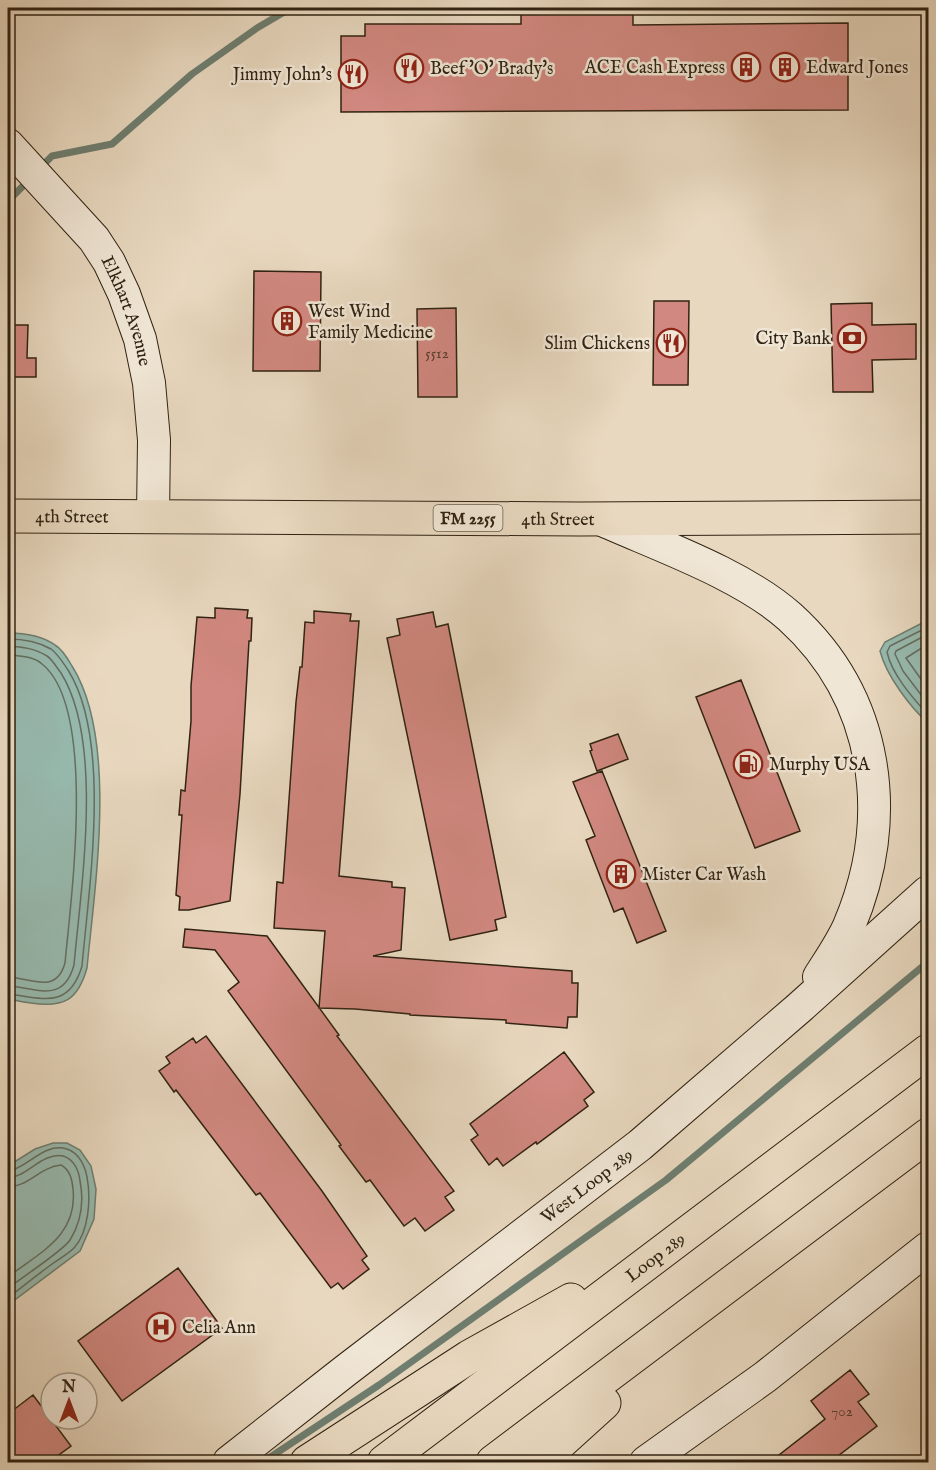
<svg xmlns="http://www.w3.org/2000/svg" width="936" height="1470" font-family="'IM FELL English',serif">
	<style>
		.water { fill: #97baaf; stroke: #6e7e70; stroke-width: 1.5 }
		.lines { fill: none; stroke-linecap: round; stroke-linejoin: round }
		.shore { stroke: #646e60; stroke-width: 1.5 }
		.stream { stroke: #6e7e70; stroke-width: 7 }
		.building { fill: #d18880; stroke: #302312; stroke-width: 1.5 }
		.secondary-casing { stroke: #302312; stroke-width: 34 }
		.primary-casing { stroke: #302312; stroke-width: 35 }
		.highway-casing { stroke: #302312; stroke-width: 35 }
		.secondary { stroke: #f0e6d5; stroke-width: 32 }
		.primary { stroke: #e8d8bf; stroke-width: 33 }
		.highway { stroke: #e8d8bf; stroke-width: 33 }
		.labels { text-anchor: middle; stroke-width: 5; stroke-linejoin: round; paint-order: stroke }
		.number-label { font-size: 15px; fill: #583c2e }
		.shield { fill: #f0e6d5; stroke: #6a5e4c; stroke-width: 1.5 }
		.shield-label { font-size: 16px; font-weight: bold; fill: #302312 }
		.poi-label { font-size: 18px; fill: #302312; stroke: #f0e6d5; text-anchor: start }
		.street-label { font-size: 18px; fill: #302312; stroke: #f0e6d5 }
	</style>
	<rect width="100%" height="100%" fill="#e8d8bf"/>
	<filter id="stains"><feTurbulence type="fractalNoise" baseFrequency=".00333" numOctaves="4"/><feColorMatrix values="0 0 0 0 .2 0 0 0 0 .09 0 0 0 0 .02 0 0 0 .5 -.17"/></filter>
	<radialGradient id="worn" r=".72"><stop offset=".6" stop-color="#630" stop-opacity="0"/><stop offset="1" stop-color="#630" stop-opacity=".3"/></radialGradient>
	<!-- water -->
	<path class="water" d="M 928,620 L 928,723 C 910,707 886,675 880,651 L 885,642 Z
		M 8,633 C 24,633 41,635 55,645 C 62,649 68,659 72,666 C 118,739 95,884 87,968 C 78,1000 64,1008 31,1003 C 23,1002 15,1001 8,998 Z
		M 53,1143 L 67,1143 L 80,1150 L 91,1166 L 96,1189 L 94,1219 L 80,1251 L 8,1305 L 8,1166 L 35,1149 Z"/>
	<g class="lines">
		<!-- shore -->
		<path class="shore" d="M 928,627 L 890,646 L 887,652 C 892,675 913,698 928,715
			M 928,634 L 896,651 L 895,654 L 903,671 L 928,704
			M 8,639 C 23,639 37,641 51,649 C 58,654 64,664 68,670 C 112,740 89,886 82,966 C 69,1010 42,998 8,994
			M 928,644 L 906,658 L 928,689
			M 8,646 C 22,647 34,648 47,656 C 52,659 57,668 61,673 C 104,742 81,886 74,965 C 63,1004 37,988 8,986
			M 8,655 C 19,656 33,656 42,664 C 97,708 71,898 65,963 C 56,995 31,978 8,977
			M 8,1171 C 27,1169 43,1142 67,1149 C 79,1153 85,1166 87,1177 C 91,1198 89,1232 74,1248 C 68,1254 59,1259 52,1264 C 37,1275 22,1287 8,1298
			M 8,1178 C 27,1177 42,1152 63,1156 C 74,1159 79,1171 80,1181 C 84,1201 81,1222 70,1240 C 64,1250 20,1279 8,1288
			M 8,1187 C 28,1187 40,1167 61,1165 C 70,1170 72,1179 73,1189 C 78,1236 40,1252 8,1277"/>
		<!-- stream -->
		<path class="stream" d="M 40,168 L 52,156 L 112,144 L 192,74 L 257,28 L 291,8
			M 8,201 L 28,181
			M 263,1462 L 379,1385 L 666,1180 L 928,962"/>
	</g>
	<!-- building -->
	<path class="building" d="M 521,8 L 633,8 L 633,25 L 848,23 L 848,110 L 341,112 L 341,36 L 365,36 L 365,24 L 521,24 Z
		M 254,271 L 321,272 L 320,371 L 253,371 Z
		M 654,301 L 689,301 L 688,385 L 653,385 Z
		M 872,303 L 872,325 L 916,324 L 916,359 L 872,360 L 873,392 L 833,392 L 831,304 Z
		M 456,308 L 457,397 L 418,397 L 417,309 Z
		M 8,325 L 28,325 L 27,358 L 36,358 L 36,377 L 8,377 Z
		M 215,608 L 248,610 L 247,618 L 252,618 L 251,641 L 249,641 L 240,794 L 230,901 L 189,910 L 179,910 L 180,897 L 176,895 L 182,815 L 179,815 L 181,790 L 185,791 L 191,721 L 191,686 L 197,617 L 215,618 Z
		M 314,611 L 351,614 L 350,621 L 359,621 L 339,876 L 392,882 L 392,887 L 405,888 L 401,950 L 373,956 L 572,971 L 572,983 L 578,983 L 577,1017 L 568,1017 L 567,1028 L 506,1023 L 506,1020 L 410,1015 L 410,1014 L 355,1009 L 319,1008 L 325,931 L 274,928 L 277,882 L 283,883 L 296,702 L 300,667 L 302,667 L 305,622 L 314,623 Z
		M 433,612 L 436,627 L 448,624 L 506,917 L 495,920 L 497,930 L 450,940 L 387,638 L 400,635 L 397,619 Z
		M 741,680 L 800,831 L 755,848 L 696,697 Z
		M 618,734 L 628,759 L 597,771 L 590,751 L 592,750 L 590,744 Z
		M 602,771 L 666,931 L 637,943 L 623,908 L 614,912 L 586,840 L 595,836 L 573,782 Z
		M 185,929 L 267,936 L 339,1035 L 337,1036 L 454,1191 L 445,1197 L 454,1210 L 425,1231 L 415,1218 L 404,1226 L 370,1180 L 366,1182 L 339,1146 L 341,1145 L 228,991 L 239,982 L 215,950 L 183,947 Z
		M 206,1036 L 322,1191 L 367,1256 L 362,1260 L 369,1269 L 343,1289 L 338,1283 L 331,1288 L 260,1193 L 256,1195 L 176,1090 L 174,1092 L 159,1071 L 170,1063 L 166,1057 L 193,1038 L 196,1043 Z
		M 564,1052 L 594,1092 L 584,1100 L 588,1106 L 537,1144 L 536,1142 L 503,1166 L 497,1158 L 489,1165 L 471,1140 L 478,1135 L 470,1124 Z
		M 178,1268 L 222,1328 L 122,1401 L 78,1341 Z
		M 850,1370 L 869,1394 L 858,1402 L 877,1426 L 830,1462 L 770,1462 L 825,1419 L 811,1401 Z
		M 33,1395 L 71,1446 L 49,1462 L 8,1462 L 8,1414 Z"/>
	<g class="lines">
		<!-- secondary casing -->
		<g class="secondary-casing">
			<g id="secondary">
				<path id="s1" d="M 8,145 L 94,239 L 109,262 L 124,294 L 140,339 L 149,383 L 154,440 L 153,516"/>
				<path d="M 600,519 C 658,545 742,574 790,617 C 879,698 895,818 849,926 C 841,944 829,961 819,977"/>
				<path id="s2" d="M 229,1462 L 345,1371 L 640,1145 L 799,1008 L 928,892"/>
				<path d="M 646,1462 L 765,1377 L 928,1248"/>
			</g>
		</g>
		<!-- primary casing -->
		<g class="primary-casing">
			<g id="primary">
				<path id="s3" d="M 8,516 L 580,519 L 928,517"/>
			</g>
		</g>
		<!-- highway casing -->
		<g class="highway-casing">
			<g id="highway">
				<path d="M 307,1462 L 469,1357 L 571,1300"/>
				<path id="s4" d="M 384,1462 L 928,1051"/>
				<path d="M 493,1462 L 928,1135"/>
				<path d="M 539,1462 L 604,1403"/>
			</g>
		</g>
		<!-- secondary -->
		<use href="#secondary" class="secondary"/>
		<!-- primary -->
		<use href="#primary" class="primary"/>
		<!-- highway -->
		<use href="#highway" class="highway"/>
	</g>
	<!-- icons -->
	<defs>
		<g id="building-ring" transform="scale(1.5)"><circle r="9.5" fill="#f0e6d5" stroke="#8f2418" stroke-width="1.5"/><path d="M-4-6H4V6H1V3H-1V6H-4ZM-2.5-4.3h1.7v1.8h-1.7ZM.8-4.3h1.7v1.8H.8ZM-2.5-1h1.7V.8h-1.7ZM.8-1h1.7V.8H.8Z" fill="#8f2418"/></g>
		<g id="restaurant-ring" transform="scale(1.5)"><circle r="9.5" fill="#f0e6d5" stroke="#8f2418" stroke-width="1.5"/><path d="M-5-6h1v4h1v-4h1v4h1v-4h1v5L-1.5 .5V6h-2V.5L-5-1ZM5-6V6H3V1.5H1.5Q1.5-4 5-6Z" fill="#8f2418"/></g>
		<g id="bank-ring" transform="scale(1.5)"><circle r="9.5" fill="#f0e6d5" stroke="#8f2418" stroke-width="1.5"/><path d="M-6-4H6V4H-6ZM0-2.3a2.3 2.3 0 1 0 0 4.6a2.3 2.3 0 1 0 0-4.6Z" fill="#8f2418"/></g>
		<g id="fuel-ring" transform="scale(1.5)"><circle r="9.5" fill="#f0e6d5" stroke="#8f2418" stroke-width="1.5"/><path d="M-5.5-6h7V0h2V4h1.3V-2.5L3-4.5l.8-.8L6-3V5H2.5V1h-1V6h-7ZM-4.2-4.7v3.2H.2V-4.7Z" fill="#8f2418"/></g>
		<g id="hospital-ring" transform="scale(1.5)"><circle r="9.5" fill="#f0e6d5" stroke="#8f2418" stroke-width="1.5"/><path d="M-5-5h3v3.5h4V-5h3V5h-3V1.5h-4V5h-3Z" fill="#8f2418"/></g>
	</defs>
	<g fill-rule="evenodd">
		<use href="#building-ring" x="746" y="67"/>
		<use href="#building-ring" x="785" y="67"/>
		<use href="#restaurant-ring" x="409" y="68"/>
		<use href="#restaurant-ring" x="353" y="74"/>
		<use href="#building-ring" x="287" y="321"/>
		<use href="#bank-ring" x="852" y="338"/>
		<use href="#restaurant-ring" x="671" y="343"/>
		<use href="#fuel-ring" x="748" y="764"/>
		<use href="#building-ring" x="621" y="874"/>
		<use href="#hospital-ring" x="161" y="1327"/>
	</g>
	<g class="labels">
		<!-- number labels -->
		<g class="number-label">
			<text x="437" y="358">5512</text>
			<text x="842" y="1416">702</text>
		</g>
		<!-- shield labels -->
		<rect class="shield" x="433.5" y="505" width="69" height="26" rx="4.5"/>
		<g class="shield-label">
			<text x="468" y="524">FM 2255</text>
		</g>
		<!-- poi labels -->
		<g class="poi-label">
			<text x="725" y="73" text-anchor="end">ACE Cash Express</text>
			<text x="806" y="73">Edward Jones</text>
			<text x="430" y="74">Beef 'O' Brady's</text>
			<text x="332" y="80" text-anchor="end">Jimmy John's</text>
			<text x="308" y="317">West Wind<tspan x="308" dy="21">Family Medicine</tspan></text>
			<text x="831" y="344" text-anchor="end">City Bank</text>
			<text x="650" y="349" text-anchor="end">Slim Chickens</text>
			<text x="769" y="770">Murphy USA</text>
			<text x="642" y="880">Mister Car Wash</text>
			<text x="182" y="1333">Celia Ann</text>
		</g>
		<!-- street labels -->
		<g class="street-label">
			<text dy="6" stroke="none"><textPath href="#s1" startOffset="207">Elkhart Avenue</textPath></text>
			<text dy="6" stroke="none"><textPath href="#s3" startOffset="64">4th Street</textPath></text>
			<text dy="6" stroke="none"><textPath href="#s3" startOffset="550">4th Street</textPath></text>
			<text dy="6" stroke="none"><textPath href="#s2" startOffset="452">West Loop 289</textPath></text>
			<text dy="6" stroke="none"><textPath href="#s4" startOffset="340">Loop 289</textPath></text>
		</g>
	</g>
	<!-- margin -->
	<rect width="936" height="1470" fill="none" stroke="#e8d8bf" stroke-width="30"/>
	<rect x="9" y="9" width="918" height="1452" fill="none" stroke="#302312" stroke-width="3"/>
	<rect x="15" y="15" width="906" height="1440" fill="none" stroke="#302312" stroke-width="1.5"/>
	<!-- north arrow -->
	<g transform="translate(69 1401)"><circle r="28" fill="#f0e6d5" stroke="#a39887" stroke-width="1.5"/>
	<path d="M0-4.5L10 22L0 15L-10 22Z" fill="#8f2418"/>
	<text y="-9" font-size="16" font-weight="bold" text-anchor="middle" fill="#302312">N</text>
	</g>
	<rect width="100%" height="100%" filter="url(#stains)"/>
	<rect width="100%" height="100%" fill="url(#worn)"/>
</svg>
